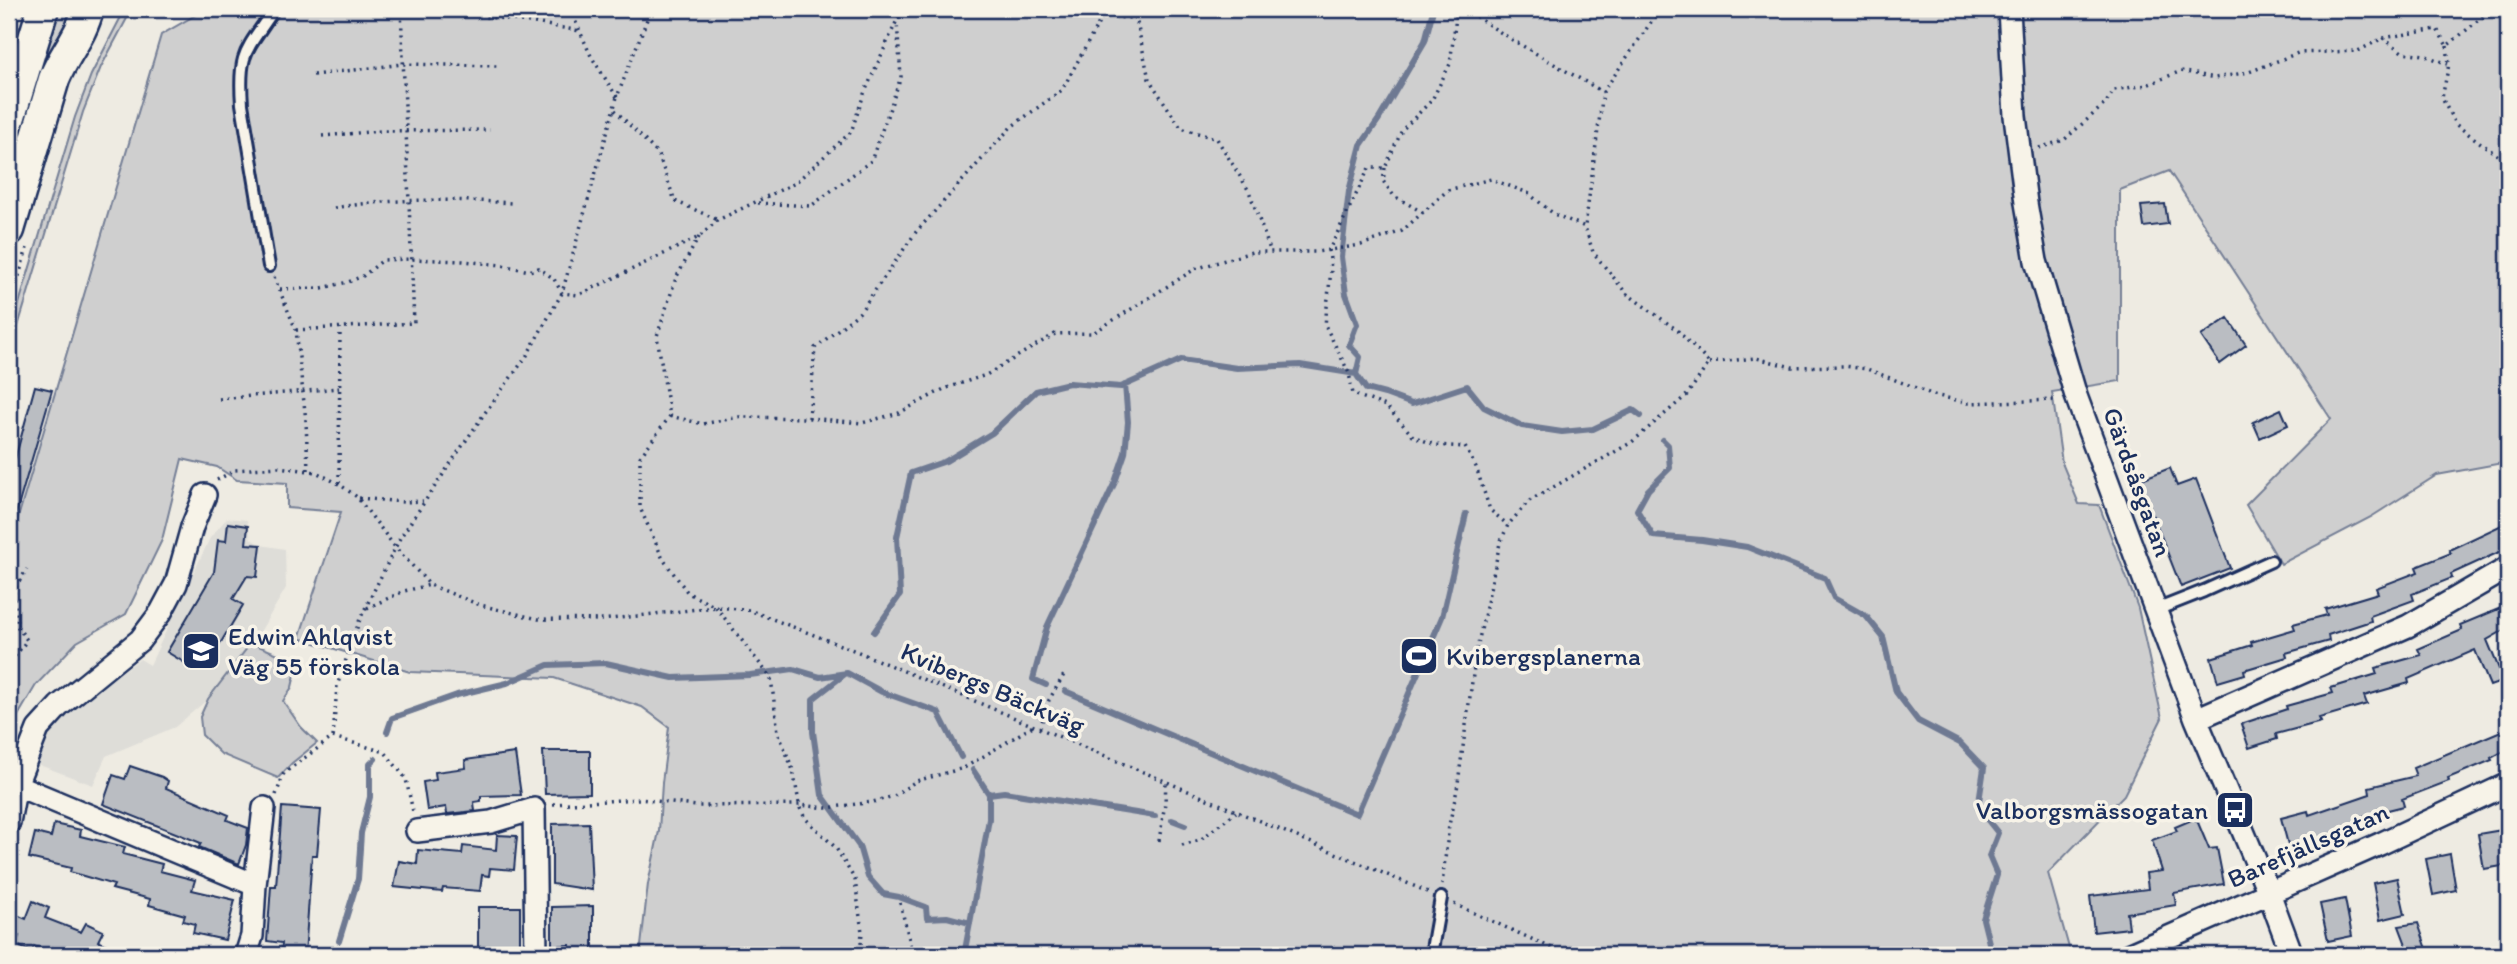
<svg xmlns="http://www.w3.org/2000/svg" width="2517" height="964" font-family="Itim,sans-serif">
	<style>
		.built { fill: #deddd8 }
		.green { fill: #cfcfcf; stroke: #757f96; stroke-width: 2 }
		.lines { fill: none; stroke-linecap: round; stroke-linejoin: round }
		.stream { stroke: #6e7992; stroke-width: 6 }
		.building { fill: #babdc2; stroke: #1b2f5e; stroke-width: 2 }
		.service-casing { stroke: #1b2f5e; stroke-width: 16 }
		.minor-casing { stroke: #1b2f5e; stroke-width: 26 }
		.secondary-casing { stroke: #1b2f5e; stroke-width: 35 }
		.path { stroke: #1b2f5e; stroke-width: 3.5; stroke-dasharray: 2 5; stroke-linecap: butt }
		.service { stroke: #f7f3e8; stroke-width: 10 }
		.minor { stroke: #f7f3e8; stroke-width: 21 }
		.secondary { stroke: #f7f3e8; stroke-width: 30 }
		.labels { text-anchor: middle; stroke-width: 7; stroke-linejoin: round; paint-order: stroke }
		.street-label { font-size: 26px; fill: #1b2f5e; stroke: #f7f3e8 }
		.poi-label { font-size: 26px; fill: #1b2f5e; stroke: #f7f3e8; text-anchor: start }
	</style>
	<rect width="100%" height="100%" fill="#eeebe2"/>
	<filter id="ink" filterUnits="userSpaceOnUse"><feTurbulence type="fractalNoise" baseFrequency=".0143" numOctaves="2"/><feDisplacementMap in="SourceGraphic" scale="14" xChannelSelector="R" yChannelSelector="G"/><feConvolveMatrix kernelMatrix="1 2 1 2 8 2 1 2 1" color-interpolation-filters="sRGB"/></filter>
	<g filter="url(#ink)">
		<!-- built -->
		<path class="built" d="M 227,518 L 247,520 L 251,539 L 261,545 L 285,549 L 286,588 L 260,632 L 219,685 L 208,699 L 175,727 L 106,756 L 93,785 L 34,763 L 47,736 L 80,703 L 140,659 L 150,665 L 210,538 Z"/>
		<!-- green -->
		<path class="green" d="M 57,9 L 81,9 L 9,184 L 9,159 Z
			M 125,9 L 132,9 L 101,67 L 83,112 L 9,356 L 9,337 L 75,117 L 91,75 Z
			M 206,9 L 2508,9 L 2508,462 L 2437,475 L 2371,517 L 2281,564 L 2246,505 L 2331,419 L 2169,171 L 2120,190 L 2120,381 L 2052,392 L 2062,463 L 2079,504 L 2099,505 L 2138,608 L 2162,718 L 2124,795 L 2048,873 L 2071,955 L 640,955 L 648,884 L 659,831 L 662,783 L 669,727 L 642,707 L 554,678 L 410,672 L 299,638 L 341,512 L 287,508 L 287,483 L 237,480 L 217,467 L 182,459 L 162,540 L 126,614 L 77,642 L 36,685 L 9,731 L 9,548 L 161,35 Z
			M 251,643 L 298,662 L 292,687 L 283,701 L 301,727 L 317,743 L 292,763 L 278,778 L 221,754 L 202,735 L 200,717 L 208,699 Z"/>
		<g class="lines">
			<!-- stream -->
			<path class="stream" d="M 1433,10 L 1425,41 L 1379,119 L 1361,145 L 1349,191 L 1341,257 L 1346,294 L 1357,324 L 1349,345 L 1360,357 L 1356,374 L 1366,389 L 1385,394 L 1412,404 L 1467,386 L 1484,407 L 1522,426 L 1562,432 L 1593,429 L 1633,410 L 1641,416
				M 1663,440 L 1668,445 L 1670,468 L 1648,490 L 1637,510 L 1653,536 L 1702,540 L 1747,547 L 1825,578 L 1834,598 L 1866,616 L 1883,637 L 1896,692 L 1918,721 L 1960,743 L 1984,768 L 1978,808 L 1998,833 L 1989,856 L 1997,875 L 1983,919 L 1992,955
				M 874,632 L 900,595 L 897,537 L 911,473 L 946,461 L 992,433 L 1036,391 L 1069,383 L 1121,387 L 1181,360 L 1237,368 L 1300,365 L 1356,374
				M 845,674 L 813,699 L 813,732 L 822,795 L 859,846 L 868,877 L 883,894 L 899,897 L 926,907 L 927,918 L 947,917 L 970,923 L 964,955
				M 1046,685 L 1033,679 L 1047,627 L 1115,482 L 1125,453 L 1128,422 L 1125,385
				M 1065,691 L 1357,814 L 1442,617 L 1466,514
				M 387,732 L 392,718 L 457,695 L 507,683 L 548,665 L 606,663 L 673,678 L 750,675 L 793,669 L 820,677 L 847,673 L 882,692 L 938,712 L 961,757
				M 989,794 L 1004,792 L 1155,816
				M 1172,820 L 1185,825
				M 970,923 L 989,819 L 989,794 L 973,770
				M 339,941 L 358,879 L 361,833 L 370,797 L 370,764 L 375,759"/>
		</g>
		<!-- building -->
		<path class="building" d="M 2165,204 L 2168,224 L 2144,227 L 2141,206 Z
			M 2228,318 L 2246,345 L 2220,364 L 2201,336 Z
			M 35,386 L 52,390 L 13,524 L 9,524 L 9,481 Z
			M 2281,409 L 2288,425 L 2260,438 L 2253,422 Z
			M 2170,468 L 2177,486 L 2196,479 L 2230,568 L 2181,587 L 2139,480 Z
			M 2508,522 L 2508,548 L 2451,574 L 2452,578 L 2412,594 L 2414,600 L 2370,616 L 2371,621 L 2328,635 L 2329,641 L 2286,653 L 2287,657 L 2244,670 L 2245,674 L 2218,682 L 2211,658 L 2252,645 L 2251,642 L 2295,629 L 2293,624 L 2327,615 L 2325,609 L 2378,593 L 2376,588 L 2418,572 L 2416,567 L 2451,553 L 2449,550 Z
			M 228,523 L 248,526 L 246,544 L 261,545 L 257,577 L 247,576 L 233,599 L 243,605 L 207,666 L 196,660 L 192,667 L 167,652 L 214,572 L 218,540 L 226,541 Z
			M 2508,605 L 2508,628 L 2487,640 L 2504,681 L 2490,686 L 2475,650 L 2408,679 L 2409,683 L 2364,696 L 2367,704 L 2319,718 L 2321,722 L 2276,734 L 2277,739 L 2249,748 L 2241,724 L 2287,709 L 2286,706 L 2333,693 L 2331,688 L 2377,674 L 2375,668 L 2421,655 L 2418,649 L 2462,630 L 2460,625 Z
			M 2508,728 L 2508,749 L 2491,758 L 2492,760 L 2448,778 L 2449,781 L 2402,799 L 2404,806 L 2360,817 L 2362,823 L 2316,839 L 2318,844 L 2290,852 L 2281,818 L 2308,811 L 2309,815 L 2370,794 L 2369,787 L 2416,776 L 2413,768 Z
			M 543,751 L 590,751 L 590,793 L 545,794 Z
			M 515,753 L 521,795 L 481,796 L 481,801 L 474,802 L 475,811 L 447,814 L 446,807 L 427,810 L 423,782 L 436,780 L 435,772 L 466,768 L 465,760 Z
			M 130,766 L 162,777 L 168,781 L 166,788 L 229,815 L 227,820 L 248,828 L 246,845 L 239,864 L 199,847 L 201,843 L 103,804 L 113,775 L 125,779 Z
			M 282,807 L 321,810 L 317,855 L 312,855 L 305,955 L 281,955 L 282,943 L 267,941 L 271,886 L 276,886 Z
			M 2196,818 L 2209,849 L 2217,848 L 2224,884 L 2174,893 L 2176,905 L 2127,913 L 2129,928 L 2094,932 L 2090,896 L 2148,889 L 2146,873 L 2162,871 L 2152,840 L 2177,831 L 2175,827 Z
			M 589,823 L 592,890 L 552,884 L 552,824 Z
			M 54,824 L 81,830 L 80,836 L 125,847 L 123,854 L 162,864 L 160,871 L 195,880 L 192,890 L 235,900 L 225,940 L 193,933 L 195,924 L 183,921 L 185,915 L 149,905 L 150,899 L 112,889 L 114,885 L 70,872 L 71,868 L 29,858 L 35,833 L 51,837 Z
			M 2502,830 L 2508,865 L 2484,869 L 2478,834 Z
			M 497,835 L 517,836 L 514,870 L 490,868 L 489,876 L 482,875 L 480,891 L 443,888 L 442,892 L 394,887 L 399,861 L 417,864 L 418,850 L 462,854 L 463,846 L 496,850 Z
			M 2450,854 L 2456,890 L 2433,895 L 2426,859 Z
			M 2397,878 L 2405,914 L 2380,920 L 2373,883 Z
			M 2345,899 L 2352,936 L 2328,941 L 2320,904 Z
			M 33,901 L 49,908 L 45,918 L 81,932 L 86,923 L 103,931 L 98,941 L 127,955 L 68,955 L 52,947 L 50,952 L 34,946 L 32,952 L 16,945 L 19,936 L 10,932 L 17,915 L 26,919 Z
			M 593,906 L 593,955 L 570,955 L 570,945 L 552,946 L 552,907 Z
			M 478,907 L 520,907 L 520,955 L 478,955 Z
			M 2418,923 L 2429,955 L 2410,955 L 2399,926 Z"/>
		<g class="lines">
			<!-- service casing -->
			<g class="service-casing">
				<path id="service" d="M 269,266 L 242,104 C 238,50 247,51 274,9
					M 2156,610 L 2204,591 L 2271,561
					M 1431,955 L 1441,898"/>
			</g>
			<!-- minor casing -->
			<g class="minor-casing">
				<path id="minor" d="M 2009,9 L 2015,116 L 2026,203 L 2036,261 L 2076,396 L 2196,719 L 2269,893 L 2292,955
					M 205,495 L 192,527 L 176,584 L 161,612 L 140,640 L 59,706 L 38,729 L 16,785 L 255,885
					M 2196,719 L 2408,626 L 2508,568
					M 9,822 L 16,785
					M 417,831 L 491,822 L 534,809 L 536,955
					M 246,955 L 252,936 L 255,885 L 264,808
					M 2128,955 L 2380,844 L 2508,784"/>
			</g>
			<!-- secondary casing -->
			<g class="secondary-casing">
				<path id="secondary" d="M 9,119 L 43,9
					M 9,230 L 54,79 C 64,54 82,35 88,9"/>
			</g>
			<!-- path -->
			<path class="path" d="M 423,9 L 529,22 L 580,31
				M 570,9 L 591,56 L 617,97
				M 1138,9 L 1136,18 L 1149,79 L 1181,128 L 1217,139 L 1249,191 L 1270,250
				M 1457,9 L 1450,64 L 1432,100 L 1402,130 L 1385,168 L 1369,168 L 1329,250 L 1331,270 L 1325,325 L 1349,373 L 1353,394 L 1386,406 L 1413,436 L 1435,445 L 1465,447 L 1476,467 L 1490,510 L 1508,525
				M 1464,9 L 1514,41 L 1603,92
				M 2383,38 L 2402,52 L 2424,55 L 2448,64
				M 2447,46 L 2449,64 L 2442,98 L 2455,124 L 2508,163
				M 313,75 L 403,64 L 498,66
				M 615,110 L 658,154 L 675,201 L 718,220
				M 322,136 L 381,131 L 490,130
				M 2039,148 L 2064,140 L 2106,103 L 2114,90 L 2147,85 L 2181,71 L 2215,78 L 2249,72 L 2298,53 L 2358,51 L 2383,38 L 2437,29 L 2447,46 L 2492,9
				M 1385,168 L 1383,181 L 1394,196 L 1424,213
				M 758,203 L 811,206 L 871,161 L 901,77 L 897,22
				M 334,208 C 392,198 453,199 512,203
				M 699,237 L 676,278 L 657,336 L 670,416 L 640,457 L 640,508 L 663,559 L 688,593 L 716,607 L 771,678 L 778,732 L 793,770 L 800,808 L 805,818 L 836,848 L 855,880 L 862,932 L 860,955
				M 274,277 L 296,330 L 306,421 L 308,470
				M 280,289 L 322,288 L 348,282 L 363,276 L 383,260 L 411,259 L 463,261 L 502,265 L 529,271 L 539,268 L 554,279 L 562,293 L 579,295 L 699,237 L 718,220 L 795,183 L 851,132 L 864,94 L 902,9
				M 9,310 L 27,248
				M 296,330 L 414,323 L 401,9
				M 1709,363 L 1756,358 L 1792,367 L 1843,366 L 1867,369 L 1934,395 L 1969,403 L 2057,400
				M 219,399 L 339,388
				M 670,416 L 703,424 L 739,417 L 809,418 L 862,423 L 899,413 L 944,389 L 986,375 L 1055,334 L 1093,333 L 1195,269 L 1252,252 L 1317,252 L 1361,245 L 1402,231 L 1448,190 L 1491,179 L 1528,193 L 1554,214 L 1585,227
				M 809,418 L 815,348 L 860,312 L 916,232 L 1011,127 L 1062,90 L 1102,17 L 1136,18
				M 217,480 L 235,470 L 279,467 L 316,472 L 339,484 L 357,497 L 395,547 L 430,585 L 480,605 L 538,619 L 602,620 L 716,607 L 749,610 L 856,651 L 1428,892
				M 339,483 L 340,328
				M 359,498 L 403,502 L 423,501
				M 367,608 L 404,591 L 430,585
				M 9,669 L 13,659 L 27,640 L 17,626 L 14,590 L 27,569
				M 1040,728 L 1049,700 L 1065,673
				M 333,737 L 337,686 L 360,619 L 400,538 L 484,414 L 526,357 L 562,293 L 617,97 L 651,9
				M 276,795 L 284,773 L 333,737 L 385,752 L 406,779 L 413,812
				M 553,804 L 639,799 L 696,806 L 800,805 L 826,808 L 873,802 L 894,796 L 916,781 L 964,768 L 1033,726
				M 1159,841 L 1165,803 L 1166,781
				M 1182,845 L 1200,840 L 1236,812
				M 1442,885 L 1449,825 L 1457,790 L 1476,653 L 1500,543 L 1508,525 L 1529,501 L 1632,442 L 1687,395 L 1709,363 L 1677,330 L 1626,293 L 1593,252 L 1585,227 L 1603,92 L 1660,9
				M 900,903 L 910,943 L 911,955
				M 1454,904 L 1567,955"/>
			<!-- service -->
			<use href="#service" class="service"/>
			<!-- minor -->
			<use href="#minor" class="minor"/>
			<!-- secondary -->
			<use href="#secondary" class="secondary"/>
		</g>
	</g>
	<!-- icons -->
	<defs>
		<g id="school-square" transform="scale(2.0125)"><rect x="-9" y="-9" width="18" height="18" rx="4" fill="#1b2f5e" stroke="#f7f3e8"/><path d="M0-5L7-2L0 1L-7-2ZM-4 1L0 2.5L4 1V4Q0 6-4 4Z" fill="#fff"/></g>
		<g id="stadium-square" transform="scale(2.0125)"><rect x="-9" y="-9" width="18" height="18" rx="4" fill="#1b2f5e" stroke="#f7f3e8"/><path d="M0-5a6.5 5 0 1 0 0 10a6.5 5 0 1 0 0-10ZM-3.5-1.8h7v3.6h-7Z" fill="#fff"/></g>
		<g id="bus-square" transform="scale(2.0125)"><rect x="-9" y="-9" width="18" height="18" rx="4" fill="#1b2f5e" stroke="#f7f3e8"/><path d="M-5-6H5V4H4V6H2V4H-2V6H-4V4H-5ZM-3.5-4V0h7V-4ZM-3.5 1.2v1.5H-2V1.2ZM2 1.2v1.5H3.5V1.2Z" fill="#fff"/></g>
	</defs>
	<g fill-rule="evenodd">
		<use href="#school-square" x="201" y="651"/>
		<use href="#stadium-square" x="1419" y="656"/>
		<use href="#bus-square" x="2235" y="810"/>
	</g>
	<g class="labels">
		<!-- street labels -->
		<g class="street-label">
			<text transform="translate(2138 482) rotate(70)" y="9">Gärdsåsgatan</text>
			<text transform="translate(993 688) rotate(23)" y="9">Kvibergs Bäckväg</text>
			<text transform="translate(2308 845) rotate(-24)" y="9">Barefjällsgatan</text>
		</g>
		<!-- poi labels -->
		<g class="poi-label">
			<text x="228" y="645">Edwin Ahlqvist<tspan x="228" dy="30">Väg 55 förskola</tspan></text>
			<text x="1446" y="665">Kvibergsplanerna</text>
			<text x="2208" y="819" text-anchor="end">Valborgsmässogatan</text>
		</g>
	</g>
	<!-- margin -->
	<rect width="2517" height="964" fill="none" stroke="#f7f3e8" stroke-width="35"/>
	<rect x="18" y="18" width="2482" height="929" fill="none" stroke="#1b2f5e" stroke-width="2.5" filter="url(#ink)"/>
</svg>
